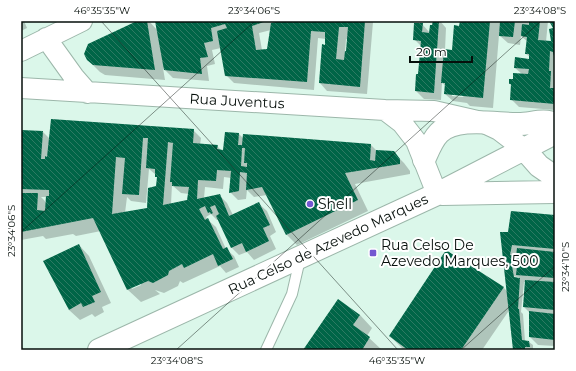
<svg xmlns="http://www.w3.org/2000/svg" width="576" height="371" font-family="Montserrat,sans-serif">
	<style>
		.shadow { fill: #0003; fill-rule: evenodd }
		.building { fill: url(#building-back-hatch); fill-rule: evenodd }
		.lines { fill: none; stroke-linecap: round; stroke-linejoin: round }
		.lane-casing { stroke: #9cb7aa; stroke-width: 12 }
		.street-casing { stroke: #9cb7aa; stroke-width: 22 }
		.secondary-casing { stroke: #9cb7aa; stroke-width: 24 }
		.lane { stroke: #fff; stroke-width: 10 }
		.street { stroke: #fff; stroke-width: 20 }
		.secondary { stroke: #fff; stroke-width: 22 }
		.ticks { fill: none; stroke: #060f0b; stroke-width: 1; stroke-opacity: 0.45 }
		.poi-dot { fill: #7457d1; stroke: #fff; stroke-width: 1.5 }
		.labels { text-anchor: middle; stroke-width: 4; stroke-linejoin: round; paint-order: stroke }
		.street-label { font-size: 14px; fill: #060f0b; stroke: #fff }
		.poi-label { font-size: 14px; fill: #060f0b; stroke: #fff; text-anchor: start }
		.neatline { fill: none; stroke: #060f0b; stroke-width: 1.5 }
		.ticks-label { font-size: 10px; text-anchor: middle; fill: #060f0b }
	</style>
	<defs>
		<pattern id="building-back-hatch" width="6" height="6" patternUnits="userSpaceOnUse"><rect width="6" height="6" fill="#006547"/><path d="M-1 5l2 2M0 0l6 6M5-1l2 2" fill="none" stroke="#2d7a63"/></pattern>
	</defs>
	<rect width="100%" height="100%" fill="#dbf7ea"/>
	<!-- shadow -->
	<path class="shadow" d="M 21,21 L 24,21 L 27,28 L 21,31 Z
		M 140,21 L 149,21 L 157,30 L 156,21 L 279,21 L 279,22 L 286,21 L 383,21 L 383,22 L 373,22 L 367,94 L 327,91 L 320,83 L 326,39 L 318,38 L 314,90 L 234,83 L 226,75 L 221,48 L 212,50 L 215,64 L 207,66 L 209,81 L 173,78 L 163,68 L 165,80 L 105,75 L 100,72 L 89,61 ZM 271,30 L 268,50 L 262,50 L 259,33 ZM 346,39 L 348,40 L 347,52 L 345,52 Z
		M 433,21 L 440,21 L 446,28 L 445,50 L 453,51 L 461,21 L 548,21 L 546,42 L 552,42 L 554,28 L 551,21 L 555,21 L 555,110 L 519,107 L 511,99 L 512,86 L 510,84 L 522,74 L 515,68 L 530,60 L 530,57 L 526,54 L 528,42 L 521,36 L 520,45 L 508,43 L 499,35 L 493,108 L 470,106 L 467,103 L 453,101 L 445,94 L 446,86 L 442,83 L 441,100 L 424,99 L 416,91 L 419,75 L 422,47 L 414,39 L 422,24 L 430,33 ZM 452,94 L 464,95 L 463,97 L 452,96 Z
		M 193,130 L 201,138 L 200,145 L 217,146 L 222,151 L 224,151 L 239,134 L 244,139 L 371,145 L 377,151 L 393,152 L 404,163 L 410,171 L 410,174 L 355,184 L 368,211 L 297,245 L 287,235 L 267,195 L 254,197 L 247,190 L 246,199 L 238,200 L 230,192 L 231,178 L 224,177 L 223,189 L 205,187 L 204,198 L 219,195 L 227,203 L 233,215 L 259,204 L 267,211 L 276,232 L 270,236 L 276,249 L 254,260 L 247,252 L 239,255 L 232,248 L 219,220 L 217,220 L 211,214 L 206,217 L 208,220 L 216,227 L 226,249 L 234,256 L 239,267 L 226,273 L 220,266 L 183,283 L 180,281 L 178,286 L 164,293 L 155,290 L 160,294 L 141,302 L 128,290 L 101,231 L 76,236 L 73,234 L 46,239 L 43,236 L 21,240 L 21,131 L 43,132 L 50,139 ZM 149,169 L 156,175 L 158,179 L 157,187 L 148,209 L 125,213 L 127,197 L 131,201 L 146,203 ZM 172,185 L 181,193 L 189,194 L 188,201 L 171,204 ZM 41,197 L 47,197 L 46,203 L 44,200 ZM 141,283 L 141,285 L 132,289 L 132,287 Z
		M 555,216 L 555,346 L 538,345 L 530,337 L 530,313 L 524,307 L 526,282 L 524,282 L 521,312 L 523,314 L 525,341 L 529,342 L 533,345 L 533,350 L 515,350 L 510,309 L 482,350 L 404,350 L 390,336 L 503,287 L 508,292 L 509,233 ZM 511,276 L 519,277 L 519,279 L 511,278 Z
		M 79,245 L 89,256 L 111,303 L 102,307 L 104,312 L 95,317 L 92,314 L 80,320 L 69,310 Z
		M 338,300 L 360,315 L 372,328 L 367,336 L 382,350 L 304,350 Z
		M 21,344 L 24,350 L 21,350 Z"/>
	<!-- building -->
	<path class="building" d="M 137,21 L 147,21 L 155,70 L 93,65 L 87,60 L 84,54 L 88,44 Z
		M 155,21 L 267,21 L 252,26 L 256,50 L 267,49 L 271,23 L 280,21 L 365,21 L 360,87 L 319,83 L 322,44 L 325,45 L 325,32 L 311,31 L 307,82 L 225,76 L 217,31 L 227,28 L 225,24 L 211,28 L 213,41 L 204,43 L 208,57 L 200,58 L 202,74 L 164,70 ZM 339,27 L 348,27 L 346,51 L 345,51 L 344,60 L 336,59 Z
		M 433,21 L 439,21 L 434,93 L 415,91 L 416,74 L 418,74 L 421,41 L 413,40 L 414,23 L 423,23 L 422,32 L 429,33 L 430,25 L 432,25 Z
		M 460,21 L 490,21 L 483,98 L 444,94 L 445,83 L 441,83 L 444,49 L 452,50 L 454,25 L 459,26 Z
		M 500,21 L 515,21 L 513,37 L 499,36 Z
		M 529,21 L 540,21 L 538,40 L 551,41 L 549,29 L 553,28 L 549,21 L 555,21 L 555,60 L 553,52 L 550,51 L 549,71 L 551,71 L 550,88 L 555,88 L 555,104 L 510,100 L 511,84 L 509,84 L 509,79 L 513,79 L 513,73 L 528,74 L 529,69 L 514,68 L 515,57 L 529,59 L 529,54 L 525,54 L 527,37 L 521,36 L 522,24 L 529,25 Z
		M 51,119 L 194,129 L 193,143 L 218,145 L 217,149 L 223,150 L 225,132 L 239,133 L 238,145 L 242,145 L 243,134 L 371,144 L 370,160 L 375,161 L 376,150 L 394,151 L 400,159 L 400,164 L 345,173 L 358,200 L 286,235 L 262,187 L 246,190 L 247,173 L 240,172 L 239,191 L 229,193 L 231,171 L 217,170 L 216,181 L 198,180 L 197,199 L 220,194 L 229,216 L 259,202 L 270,225 L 263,228 L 269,241 L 246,252 L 242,243 L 231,248 L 216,216 L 219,214 L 215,205 L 210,207 L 213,213 L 211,214 L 210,212 L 208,213 L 205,206 L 199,209 L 205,220 L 208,218 L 223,249 L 227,247 L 233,259 L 218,266 L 213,254 L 184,268 L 182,264 L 169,271 L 168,275 L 153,283 L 148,281 L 127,290 L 93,218 L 21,232 L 21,193 L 38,193 L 37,210 L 45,211 L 46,196 L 49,196 L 49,190 L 21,189 L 21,130 L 43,131 L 41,159 L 45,159 L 45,156 L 47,157 ZM 143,138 L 148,138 L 146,168 L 155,169 L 155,177 L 157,177 L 156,186 L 148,188 L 147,208 L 112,214 L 116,157 L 125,158 L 122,194 L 139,195 ZM 168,142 L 173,143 L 170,182 L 172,182 L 172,186 L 189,187 L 187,200 L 163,205 ZM 242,148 L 245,148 L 244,163 L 247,163 L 247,167 L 241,166 Z
		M 511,211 L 555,215 L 555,249 L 512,245 L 510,255 L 516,256 L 517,248 L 555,252 L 555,278 L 516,275 L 517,266 L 512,266 L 514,277 L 520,278 L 518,309 L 519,309 L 522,340 L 529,341 L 530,347 L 525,347 L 525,350 L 513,350 L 500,232 L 508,232 Z
		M 79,244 L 101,292 L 92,296 L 95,302 L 83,307 L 81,303 L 69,310 L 43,261 Z
		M 446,250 L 504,287 L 461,350 L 408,350 L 389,336 Z
		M 525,280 L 555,282 L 555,310 L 523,307 Z
		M 338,299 L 360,315 L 353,325 L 370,337 L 362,350 L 303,350 Z
		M 529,311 L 555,314 L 555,340 L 529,337 Z"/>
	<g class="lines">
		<!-- lane casing -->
		<g class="lane-casing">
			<path id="lane" d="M 266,350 L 292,294 L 300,259"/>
		</g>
		<!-- street casing -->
		<g class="street-casing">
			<path id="street" d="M 46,38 L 74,77 L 88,93
				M 21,51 L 82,21
				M 21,88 L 385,110 L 434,111 L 482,122 L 499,130 L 524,149
				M 385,110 L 402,123 L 416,141 L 437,194"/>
		</g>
		<!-- secondary casing -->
		<g class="secondary-casing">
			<path id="secondary" d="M 524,149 L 539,166 L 555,177
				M 424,160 C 428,151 432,140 439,133 C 456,116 495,124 516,124 C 529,125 543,118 555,124
				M 442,194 L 555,192
				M 99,350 L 437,194 L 555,133"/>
		</g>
		<!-- lane -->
		<use href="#lane" class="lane"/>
		<!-- street -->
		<use href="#street" class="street"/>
		<!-- secondary -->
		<use href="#secondary" class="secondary"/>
	</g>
	<!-- ticks -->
	<path class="ticks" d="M 101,21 L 398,350M 21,232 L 255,21M 176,350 L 541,21M 461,350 L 555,266"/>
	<!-- markers -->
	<g class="poi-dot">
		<circle cx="310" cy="204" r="4"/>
		<rect x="369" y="249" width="8" height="8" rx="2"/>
	</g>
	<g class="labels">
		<!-- street labels -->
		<g class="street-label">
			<text transform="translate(237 101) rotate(3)" y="5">Rua Juventus</text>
			<text transform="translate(328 244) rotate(-25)" y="5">Rua Celso de Azevedo Marques</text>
		</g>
		<!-- poi labels -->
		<g class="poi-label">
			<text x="318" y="209">Shell</text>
			<text x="381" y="250">Rua Celso De<tspan x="381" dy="16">Azevedo Marques, 500</tspan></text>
		</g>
	</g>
	<!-- border -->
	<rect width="576" height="371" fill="none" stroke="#ffffff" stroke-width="44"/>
	<!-- scale -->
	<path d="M410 56v6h62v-6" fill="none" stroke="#060f0b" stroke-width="2"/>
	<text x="416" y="56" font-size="12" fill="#060f0b" stroke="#ffffff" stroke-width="3" paint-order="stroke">20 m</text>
	<rect x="22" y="22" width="532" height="327" class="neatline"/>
	<g class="ticks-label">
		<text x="102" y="14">46°35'35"W</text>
		<text x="254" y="14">23°34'06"S</text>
		<text x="540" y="14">23°34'08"S</text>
		<text transform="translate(11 231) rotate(-90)" y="4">23°34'06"S</text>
		<text transform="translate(565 267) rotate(-90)" y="4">23°34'10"S</text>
		<text x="177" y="364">23°34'08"S</text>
		<text x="397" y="364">46°35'35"W</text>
	</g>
</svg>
